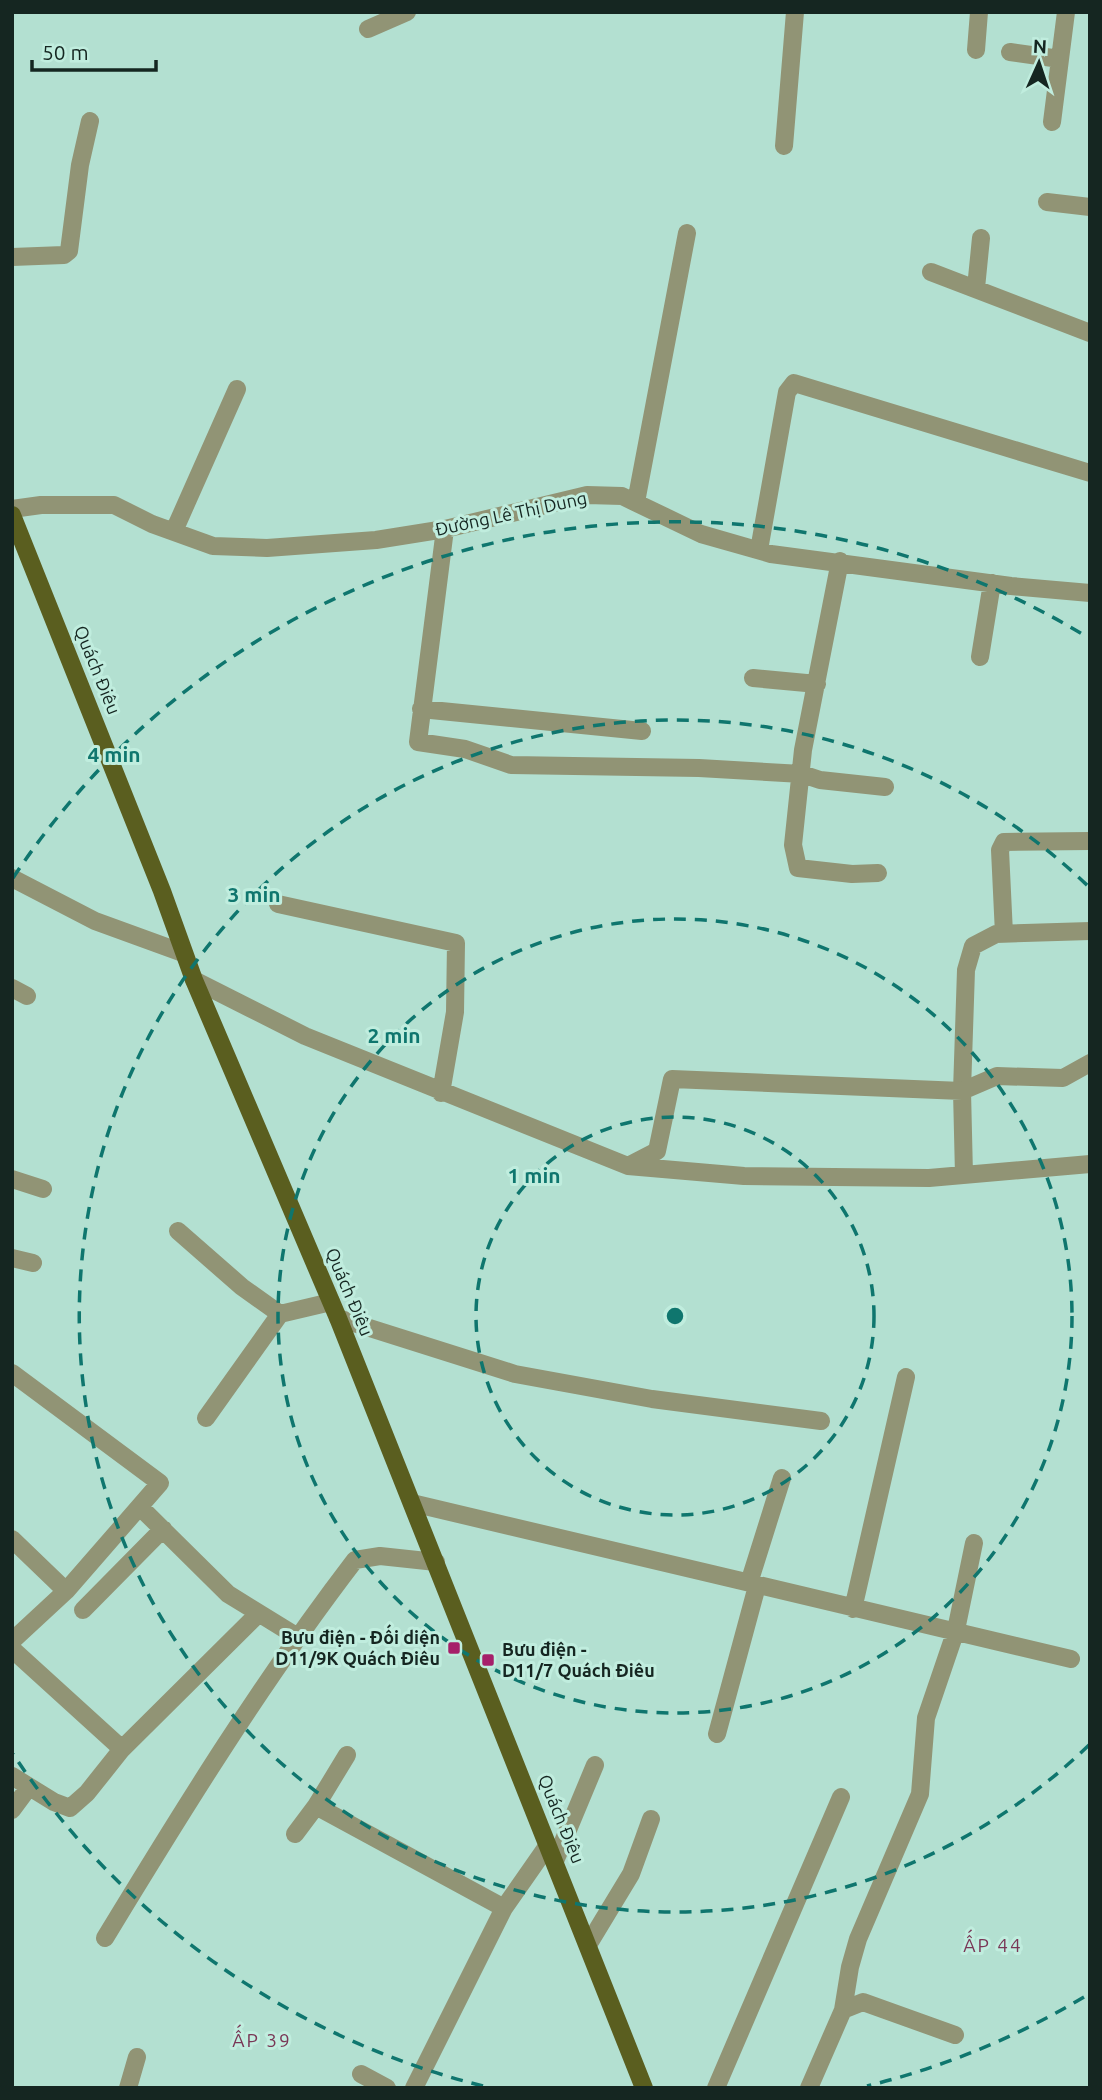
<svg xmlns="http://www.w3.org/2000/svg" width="1102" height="2100" font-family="Ubuntu,sans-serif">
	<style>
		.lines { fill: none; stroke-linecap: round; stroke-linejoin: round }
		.minor { stroke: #919475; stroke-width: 18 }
		.major { stroke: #5a5e1f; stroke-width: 18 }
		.ring { fill: none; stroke: #0f766e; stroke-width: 3.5; stroke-dasharray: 12 9 }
		.poi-dot { fill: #a6206a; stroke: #c0edde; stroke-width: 2.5 }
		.labels { text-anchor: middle; stroke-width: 6; stroke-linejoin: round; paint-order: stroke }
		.street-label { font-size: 18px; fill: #152621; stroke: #c0edde }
		.poi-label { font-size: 18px; font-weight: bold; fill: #152621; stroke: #c0edde; text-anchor: end }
		.neighbourhood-label { font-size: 19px; letter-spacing: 2px; fill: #793756; stroke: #c0edde }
		.centre { fill: #0f766e; stroke: #c0edde; stroke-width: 3.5 }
		.ring-label { font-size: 21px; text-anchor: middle; font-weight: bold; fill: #0f766e; stroke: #c0edde; stroke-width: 6; stroke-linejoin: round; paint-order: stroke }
	</style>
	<rect width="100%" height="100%" fill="#b3e0d1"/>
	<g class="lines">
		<!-- minor -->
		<path class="minor" d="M 368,29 L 407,12
			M 976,50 L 979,12
			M 1010,52 L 1060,59
			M 1052,122 L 1066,12
			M 784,146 L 795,12
			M 1047,202 L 1090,207
			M 12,257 L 64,255 L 69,251 L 80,165 L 90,121
			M 931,272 L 1090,333
			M 976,288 L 981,238
			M 636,502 L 687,233
			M 12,509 L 41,505 L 114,505 L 152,524 L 213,546 L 267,548 L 376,540 L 445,529 L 587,495 L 622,496 L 701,534 L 771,554 L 1011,586 L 1090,593
			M 445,529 L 418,742 L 465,749 L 511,765 L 699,768 L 802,774 L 820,780 L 885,787
			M 174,531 L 237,389
			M 759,550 L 787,392 L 794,383 L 1090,473
			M 840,561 L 803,750 L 793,845 L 798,868 L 852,874 L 878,873
			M 980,657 L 992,583
			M 753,678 L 817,684
			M 421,709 L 642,731
			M 12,878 L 95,921 L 183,953
			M 278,904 L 456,943 L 455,1012 L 441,1093
			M 1004,934 L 1000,850 L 1004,842 L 1090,841
			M 194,980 L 305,1036 L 628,1166 L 744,1176 L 929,1178 L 1090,1164
			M 12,988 L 27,996
			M 628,1166 L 657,1151 L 672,1079 L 962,1091 L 966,970 L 973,946 L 996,934 L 1090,931
			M 964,1175 L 962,1091 L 997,1076 L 1063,1078 L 1090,1063
			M 12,1179 L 43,1189
			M 178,1231 L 242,1287 L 280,1314 L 331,1302
			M 12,1258 L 33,1263
			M 338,1318 L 515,1374 L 652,1399 L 821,1421
			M 12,1373 L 160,1483 L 66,1591 L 12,1641
			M 206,1418 L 280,1314
			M 412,1503 L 1071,1659
			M 140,1507 L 228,1594 L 296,1636
			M 12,1539 L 66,1591
			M 749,1583 L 782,1478
			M 853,1609 L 906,1377
			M 83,1610 L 163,1529
			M 12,1649 L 122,1749
			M 717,1734 L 757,1586
			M 12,1776 L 54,1802 L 70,1808 L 87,1793 L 122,1749 L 259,1613
			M 316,1806 L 347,1755
			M 12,1810 L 29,1787
			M 295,1834 L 316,1806 L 504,1908 L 548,1845
			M 555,1861 L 595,1765
			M 105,1938 C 184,1808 263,1680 355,1560 L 380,1556 L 436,1562
			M 588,1945 L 631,1874 L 651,1819
			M 843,2010 L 850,1967 L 858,1939 L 920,1794 L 926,1718 L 956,1630 L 974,1543
			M 361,2074 L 387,2088
			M 128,2088 L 137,2057
			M 414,2088 L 504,1908
			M 716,2088 L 841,1797
			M 809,2088 L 843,2010 L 863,2002 L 955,2035"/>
		<!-- major -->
		<path class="major" d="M 12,515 L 162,891 L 194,980 L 338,1318 L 644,2088"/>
	</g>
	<!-- distance rings -->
	<g class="ring">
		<circle cx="675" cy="1316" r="199"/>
		<circle cx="675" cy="1316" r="397"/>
		<path d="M1089 1745A596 596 0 1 1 1089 887"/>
		<path d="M1084 1997A794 794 0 0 1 867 2086M483 2086A794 794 0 0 1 13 1754M13 878A794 794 0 0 1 1084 635"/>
	</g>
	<!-- markers -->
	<g class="poi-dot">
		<rect x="447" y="1641" width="14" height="14" rx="3.5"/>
		<rect x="481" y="1653" width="14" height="14" rx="3.5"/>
	</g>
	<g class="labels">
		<!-- street labels -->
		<g class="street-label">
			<text transform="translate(511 514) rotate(-12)" y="6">Đường Lê Thị Dung</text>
			<text transform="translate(97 670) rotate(68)" y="6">Quách Điêu</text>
			<text transform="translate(349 1292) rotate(67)" y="6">Quách Điêu</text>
			<text transform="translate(561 1819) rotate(68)" y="6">Quách Điêu</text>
		</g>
		<!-- poi labels -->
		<g class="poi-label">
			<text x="440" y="1644">Bưu điện - Đối diện<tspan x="440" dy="21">D11/9K Quách Điêu</tspan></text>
			<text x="502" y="1656" text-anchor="start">Bưu điện -<tspan x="502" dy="21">D11/7 Quách Điêu</tspan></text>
		</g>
		<!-- neighbourhood labels -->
		<g class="neighbourhood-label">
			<text x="993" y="1952">ẤP 44</text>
			<text x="262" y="2047">ẤP 39</text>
		</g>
	</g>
	<circle cx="675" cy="1316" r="10" class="centre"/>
	<g class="ring-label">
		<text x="114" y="762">4 min</text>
		<text x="254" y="902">3 min</text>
		<text x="394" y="1043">2 min</text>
		<text x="534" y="1183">1 min</text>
	</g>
	<!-- border -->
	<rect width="1102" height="2100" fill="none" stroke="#152621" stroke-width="28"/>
	<!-- north arrow -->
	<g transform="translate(1039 63) rotate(3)" stroke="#c0edde" stroke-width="5" paint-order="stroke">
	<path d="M0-5L12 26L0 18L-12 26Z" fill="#152621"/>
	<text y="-10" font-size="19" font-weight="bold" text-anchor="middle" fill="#152621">N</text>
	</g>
	<!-- scale -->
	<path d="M32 60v10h124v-10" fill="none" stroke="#152621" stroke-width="3.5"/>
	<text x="42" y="60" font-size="21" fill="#152621" stroke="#c0edde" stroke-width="5" paint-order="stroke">50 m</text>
</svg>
